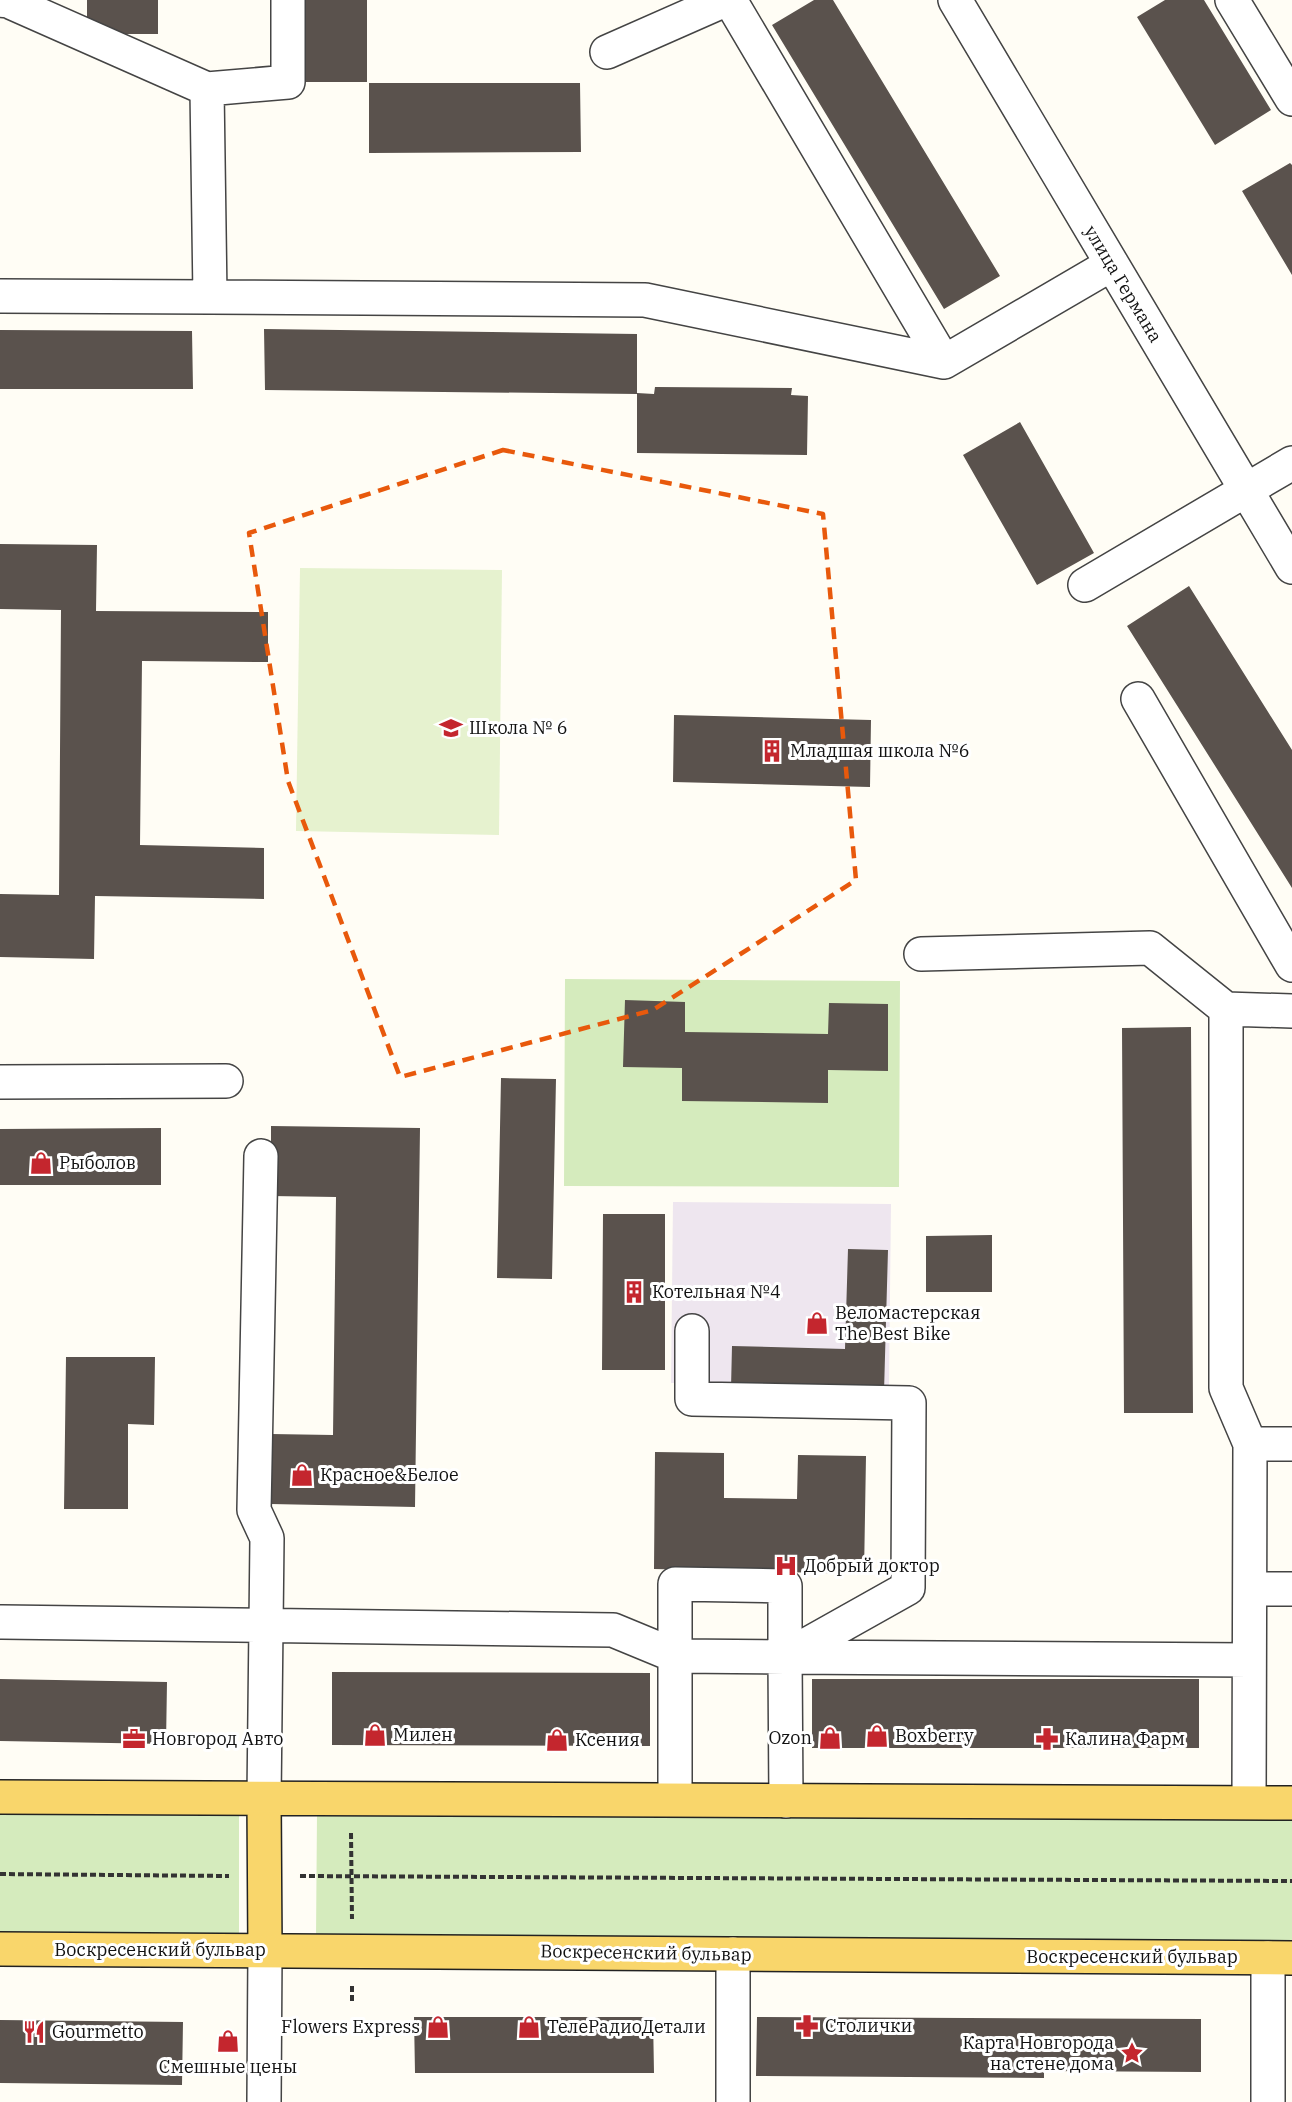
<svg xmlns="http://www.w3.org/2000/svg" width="1292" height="2102" font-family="'IBM Plex Serif',serif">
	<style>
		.industrial { fill: #eee6ef }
		.green { fill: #d5ebbd }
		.pitch { fill: #e6f2cf }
		.building { fill: #5a524d }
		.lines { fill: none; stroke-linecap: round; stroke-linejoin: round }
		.minor-casing { stroke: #444; stroke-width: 36 }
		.major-casing { stroke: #222; stroke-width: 36 }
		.path { stroke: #333; stroke-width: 4; stroke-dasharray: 6 3; stroke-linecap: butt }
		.minor { stroke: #fff; stroke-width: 33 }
		.major { stroke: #f9d66b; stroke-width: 33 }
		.marked { fill: none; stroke: #e8590c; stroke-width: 4.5; stroke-dasharray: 12 8; stroke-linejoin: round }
		.labels { text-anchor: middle; stroke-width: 6; stroke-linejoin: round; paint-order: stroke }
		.street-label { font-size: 18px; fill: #111; stroke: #fff }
		.poi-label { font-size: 18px; fill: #111; stroke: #fff; text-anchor: start }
	</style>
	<rect width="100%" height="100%" fill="#fffdf5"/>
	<!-- industrial -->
	<path class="industrial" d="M 673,1202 L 891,1204 L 889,1385 L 671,1383 Z"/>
	<!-- green -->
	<path class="green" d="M 565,979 L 900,981 L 899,1187 L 564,1186 Z
		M 0,1806 L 239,1808 L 239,1938 L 0,1936 Z
		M 317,1813 L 1292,1818 L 1292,1946 L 316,1938 Z"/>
	<!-- pitch -->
	<path class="pitch" d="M 300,568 L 502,570 L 499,835 L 296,831 Z"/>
	<!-- building -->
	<path class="building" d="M 87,0 L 158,0 L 158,34 L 87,34 Z
		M 299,0 L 367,0 L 367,82 L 298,82 Z
		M 814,0 L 833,0 L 1000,276 L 944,309 L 772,25 Z
		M 1165,0 L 1204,0 L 1271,110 L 1215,145 L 1137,17 Z
		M 369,83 L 580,83 L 581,152 L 369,153 Z
		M 1290,163 L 1292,165 L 1292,275 L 1242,191 Z
		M 264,329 L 637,334 L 637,394 L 265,390 Z
		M 0,330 L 192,331 L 193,389 L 0,389 Z
		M 655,387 L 792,388 L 791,395 L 808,396 L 807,455 L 637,453 L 637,393 L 654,394 Z
		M 1020,422 L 1094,553 L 1037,585 L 963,455 Z
		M 0,544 L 97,545 L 96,611 L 268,612 L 268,662 L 142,661 L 140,845 L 264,848 L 264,899 L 95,896 L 94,959 L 0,957 L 0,894 L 59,895 L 61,610 L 0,609 Z
		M 1189,586 L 1292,750 L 1292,888 L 1127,626 Z
		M 674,715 L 871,720 L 870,787 L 673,782 Z
		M 625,1000 L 685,1002 L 685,1032 L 828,1034 L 829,1003 L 888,1004 L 888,1071 L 828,1070 L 828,1103 L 682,1101 L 682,1068 L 623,1067 Z
		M 1191,1027 L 1193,1413 L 1124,1413 L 1122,1028 Z
		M 501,1078 L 556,1079 L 552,1279 L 497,1278 Z
		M 271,1126 L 420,1128 L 415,1507 L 271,1504 L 271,1434 L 333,1435 L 336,1197 L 271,1196 Z
		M 161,1128 L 161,1185 L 0,1185 L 0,1129 Z
		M 603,1214 L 665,1214 L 665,1370 L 602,1370 Z
		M 992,1235 L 992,1292 L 926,1292 L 926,1236 Z
		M 848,1249 L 888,1250 L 884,1392 L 731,1388 L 732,1346 L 845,1349 Z
		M 66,1357 L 155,1357 L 154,1425 L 128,1424 L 128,1509 L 64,1509 Z
		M 655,1452 L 724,1453 L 724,1498 L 797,1499 L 798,1455 L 866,1456 L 864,1574 L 654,1569 Z
		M 332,1672 L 650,1673 L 650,1746 L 332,1745 Z
		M 0,1679 L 167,1682 L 166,1744 L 0,1741 Z
		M 812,1679 L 1199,1679 L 1199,1748 L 812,1748 Z
		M 414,2017 L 653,2017 L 654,2073 L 415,2073 Z
		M 757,2017 L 1201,2019 L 1201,2072 L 1044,2071 L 1044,2078 L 756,2076 Z
		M 0,2020 L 183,2022 L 182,2085 L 0,2083 Z"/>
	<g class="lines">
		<!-- minor casing -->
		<g class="minor-casing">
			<path id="minor" d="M 0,0 L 8,1 L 207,89 L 210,297 L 645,300 L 944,362 L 1112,264
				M 730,0 L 944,362
				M 955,0 L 1292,567
				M 1232,0 L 1292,99
				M 607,52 L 725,0
				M 207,89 L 288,82 L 288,0
				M 0,296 L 210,297
				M 1085,585 L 1292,463
				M 1138,699 L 1292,965
				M 921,954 L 1150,948 L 1226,1009 L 1226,1388 L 1250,1444 L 1249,1802
				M 1226,1009 L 1292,1011
				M 0,1082 L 226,1081
				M 261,1156 L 254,1510 L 267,1538 L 264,1799
				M 1250,1444 L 1292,1444
				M 1250,1589 L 1292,1589
				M 2,1622 L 613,1630 L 676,1656 L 785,1657 L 908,1588 L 909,1403 L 692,1399 L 692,1331
				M 675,1799 L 675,1584 L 785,1586 L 785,1657
				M 786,1801 L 785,1657 L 1249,1660
				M 264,2102 L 265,1951
				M 733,2102 L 733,1954
				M 1268,2102 L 1268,1958"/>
		</g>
		<!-- major casing -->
		<g class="major-casing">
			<path id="major" d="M 0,1797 L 1292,1803
				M 264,1799 L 265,1951
				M 0,1949 L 1292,1958"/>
		</g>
		<!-- path -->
		<path class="path" d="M 351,1833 L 352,1919
			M 0,1874 L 229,1876
			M 300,1876 L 1292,1881
			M 352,1986 L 352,2003"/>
		<!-- minor -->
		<use href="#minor" class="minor"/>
		<!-- major -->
		<use href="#major" class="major"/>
	</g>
	<!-- marked area -->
	<path class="marked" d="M 503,450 L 823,514 L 856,880 L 653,1010 L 400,1077 L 288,781 L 249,533 Z"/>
	<!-- icons -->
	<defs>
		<g id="school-bare" transform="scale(1.8)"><path d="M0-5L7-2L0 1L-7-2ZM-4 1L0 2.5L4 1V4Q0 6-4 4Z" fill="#c4262e" stroke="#fff" stroke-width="2.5" paint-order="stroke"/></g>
		<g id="building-bare" transform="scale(1.8)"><path d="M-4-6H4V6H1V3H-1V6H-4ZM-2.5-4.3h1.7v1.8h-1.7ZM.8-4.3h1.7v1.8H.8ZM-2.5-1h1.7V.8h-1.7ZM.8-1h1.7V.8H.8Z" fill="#c4262e" stroke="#fff" stroke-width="2.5" paint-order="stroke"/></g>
		<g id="shop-bare" transform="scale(1.8)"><path d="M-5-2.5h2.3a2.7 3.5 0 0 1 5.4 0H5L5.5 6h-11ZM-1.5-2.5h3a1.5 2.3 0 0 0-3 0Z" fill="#c4262e" stroke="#fff" stroke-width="2.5" paint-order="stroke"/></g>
		<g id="hospital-bare" transform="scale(1.8)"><path d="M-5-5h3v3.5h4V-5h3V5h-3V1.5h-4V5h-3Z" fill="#c4262e" stroke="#fff" stroke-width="2.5" paint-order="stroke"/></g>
		<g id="office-bare" transform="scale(1.8)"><path d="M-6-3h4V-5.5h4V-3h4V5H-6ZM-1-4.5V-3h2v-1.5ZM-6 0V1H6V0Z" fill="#c4262e" stroke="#fff" stroke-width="2.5" paint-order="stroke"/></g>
		<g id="pharmacy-bare" transform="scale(1.8)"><path d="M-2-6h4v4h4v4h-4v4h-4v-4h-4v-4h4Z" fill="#c4262e" stroke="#fff" stroke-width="2.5" paint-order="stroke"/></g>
		<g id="restaurant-bare" transform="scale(1.8)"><path d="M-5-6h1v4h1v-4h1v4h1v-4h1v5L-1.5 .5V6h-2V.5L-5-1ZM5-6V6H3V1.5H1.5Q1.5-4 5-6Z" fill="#c4262e" stroke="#fff" stroke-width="2.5" paint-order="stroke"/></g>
		<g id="sight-bare" transform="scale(1.8)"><path d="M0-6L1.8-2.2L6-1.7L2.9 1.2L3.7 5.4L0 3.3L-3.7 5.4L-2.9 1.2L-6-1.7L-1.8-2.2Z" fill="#c4262e" stroke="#fff" stroke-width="2.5" paint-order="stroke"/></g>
	</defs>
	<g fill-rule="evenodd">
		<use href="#school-bare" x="451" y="728"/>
		<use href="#building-bare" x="772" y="751"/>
		<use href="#shop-bare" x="41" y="1163"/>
		<use href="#building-bare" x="634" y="1292"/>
		<use href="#shop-bare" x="817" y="1323"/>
		<use href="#shop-bare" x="302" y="1475"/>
		<use href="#hospital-bare" x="786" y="1566"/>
		<use href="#shop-bare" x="375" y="1735"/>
		<use href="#shop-bare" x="877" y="1736"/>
		<use href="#shop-bare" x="830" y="1738"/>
		<use href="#office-bare" x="134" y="1739"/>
		<use href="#pharmacy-bare" x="1047" y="1739"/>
		<use href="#shop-bare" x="557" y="1740"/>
		<use href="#pharmacy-bare" x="807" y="2026"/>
		<use href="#shop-bare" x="438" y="2027"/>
		<use href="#shop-bare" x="529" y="2027"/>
		<use href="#restaurant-bare" x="34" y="2032"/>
		<use href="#shop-bare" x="228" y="2041"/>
		<use href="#sight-bare" x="1132" y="2053"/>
	</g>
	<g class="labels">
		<!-- street labels -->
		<g class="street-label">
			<text transform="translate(1123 284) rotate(59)" y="6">улица Германа</text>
			<text x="160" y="1956">Воскресенский бульвар</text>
			<text transform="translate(646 1953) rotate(1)" y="6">Воскресенский бульвар</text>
			<text x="1132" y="1963">Воскресенский бульвар</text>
		</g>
		<!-- poi labels -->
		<g class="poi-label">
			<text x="469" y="734">Школа № 6</text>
			<text x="790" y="757">Младшая школа №6</text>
			<text x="59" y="1169">Рыболов</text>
			<text x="652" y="1298">Котельная №4</text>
			<text x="835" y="1319">Веломастерская<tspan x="835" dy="21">The Best Bike</tspan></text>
			<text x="320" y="1481">Красное&amp;Белое</text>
			<text x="804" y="1572">Добрый доктор</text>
			<text x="393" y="1741">Милен</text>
			<text x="895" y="1742">Boxberry</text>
			<text x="812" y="1744" text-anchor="end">Ozon</text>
			<text x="152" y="1745">Новгород Авто</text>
			<text x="1065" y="1745">Калина Фарм</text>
			<text x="575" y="1746">Ксения</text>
			<text x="825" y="2032">Столички</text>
			<text x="420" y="2033" text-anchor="end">Flowers Express</text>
			<text x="547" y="2033">ТелеРадиоДетали</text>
			<text x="52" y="2038">Gourmetto</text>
			<text x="1114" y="2049" text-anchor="end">Карта Новгорода<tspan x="1114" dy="21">на стене дома</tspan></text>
			<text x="228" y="2073" text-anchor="middle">Смешные цены</text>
		</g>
	</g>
</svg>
